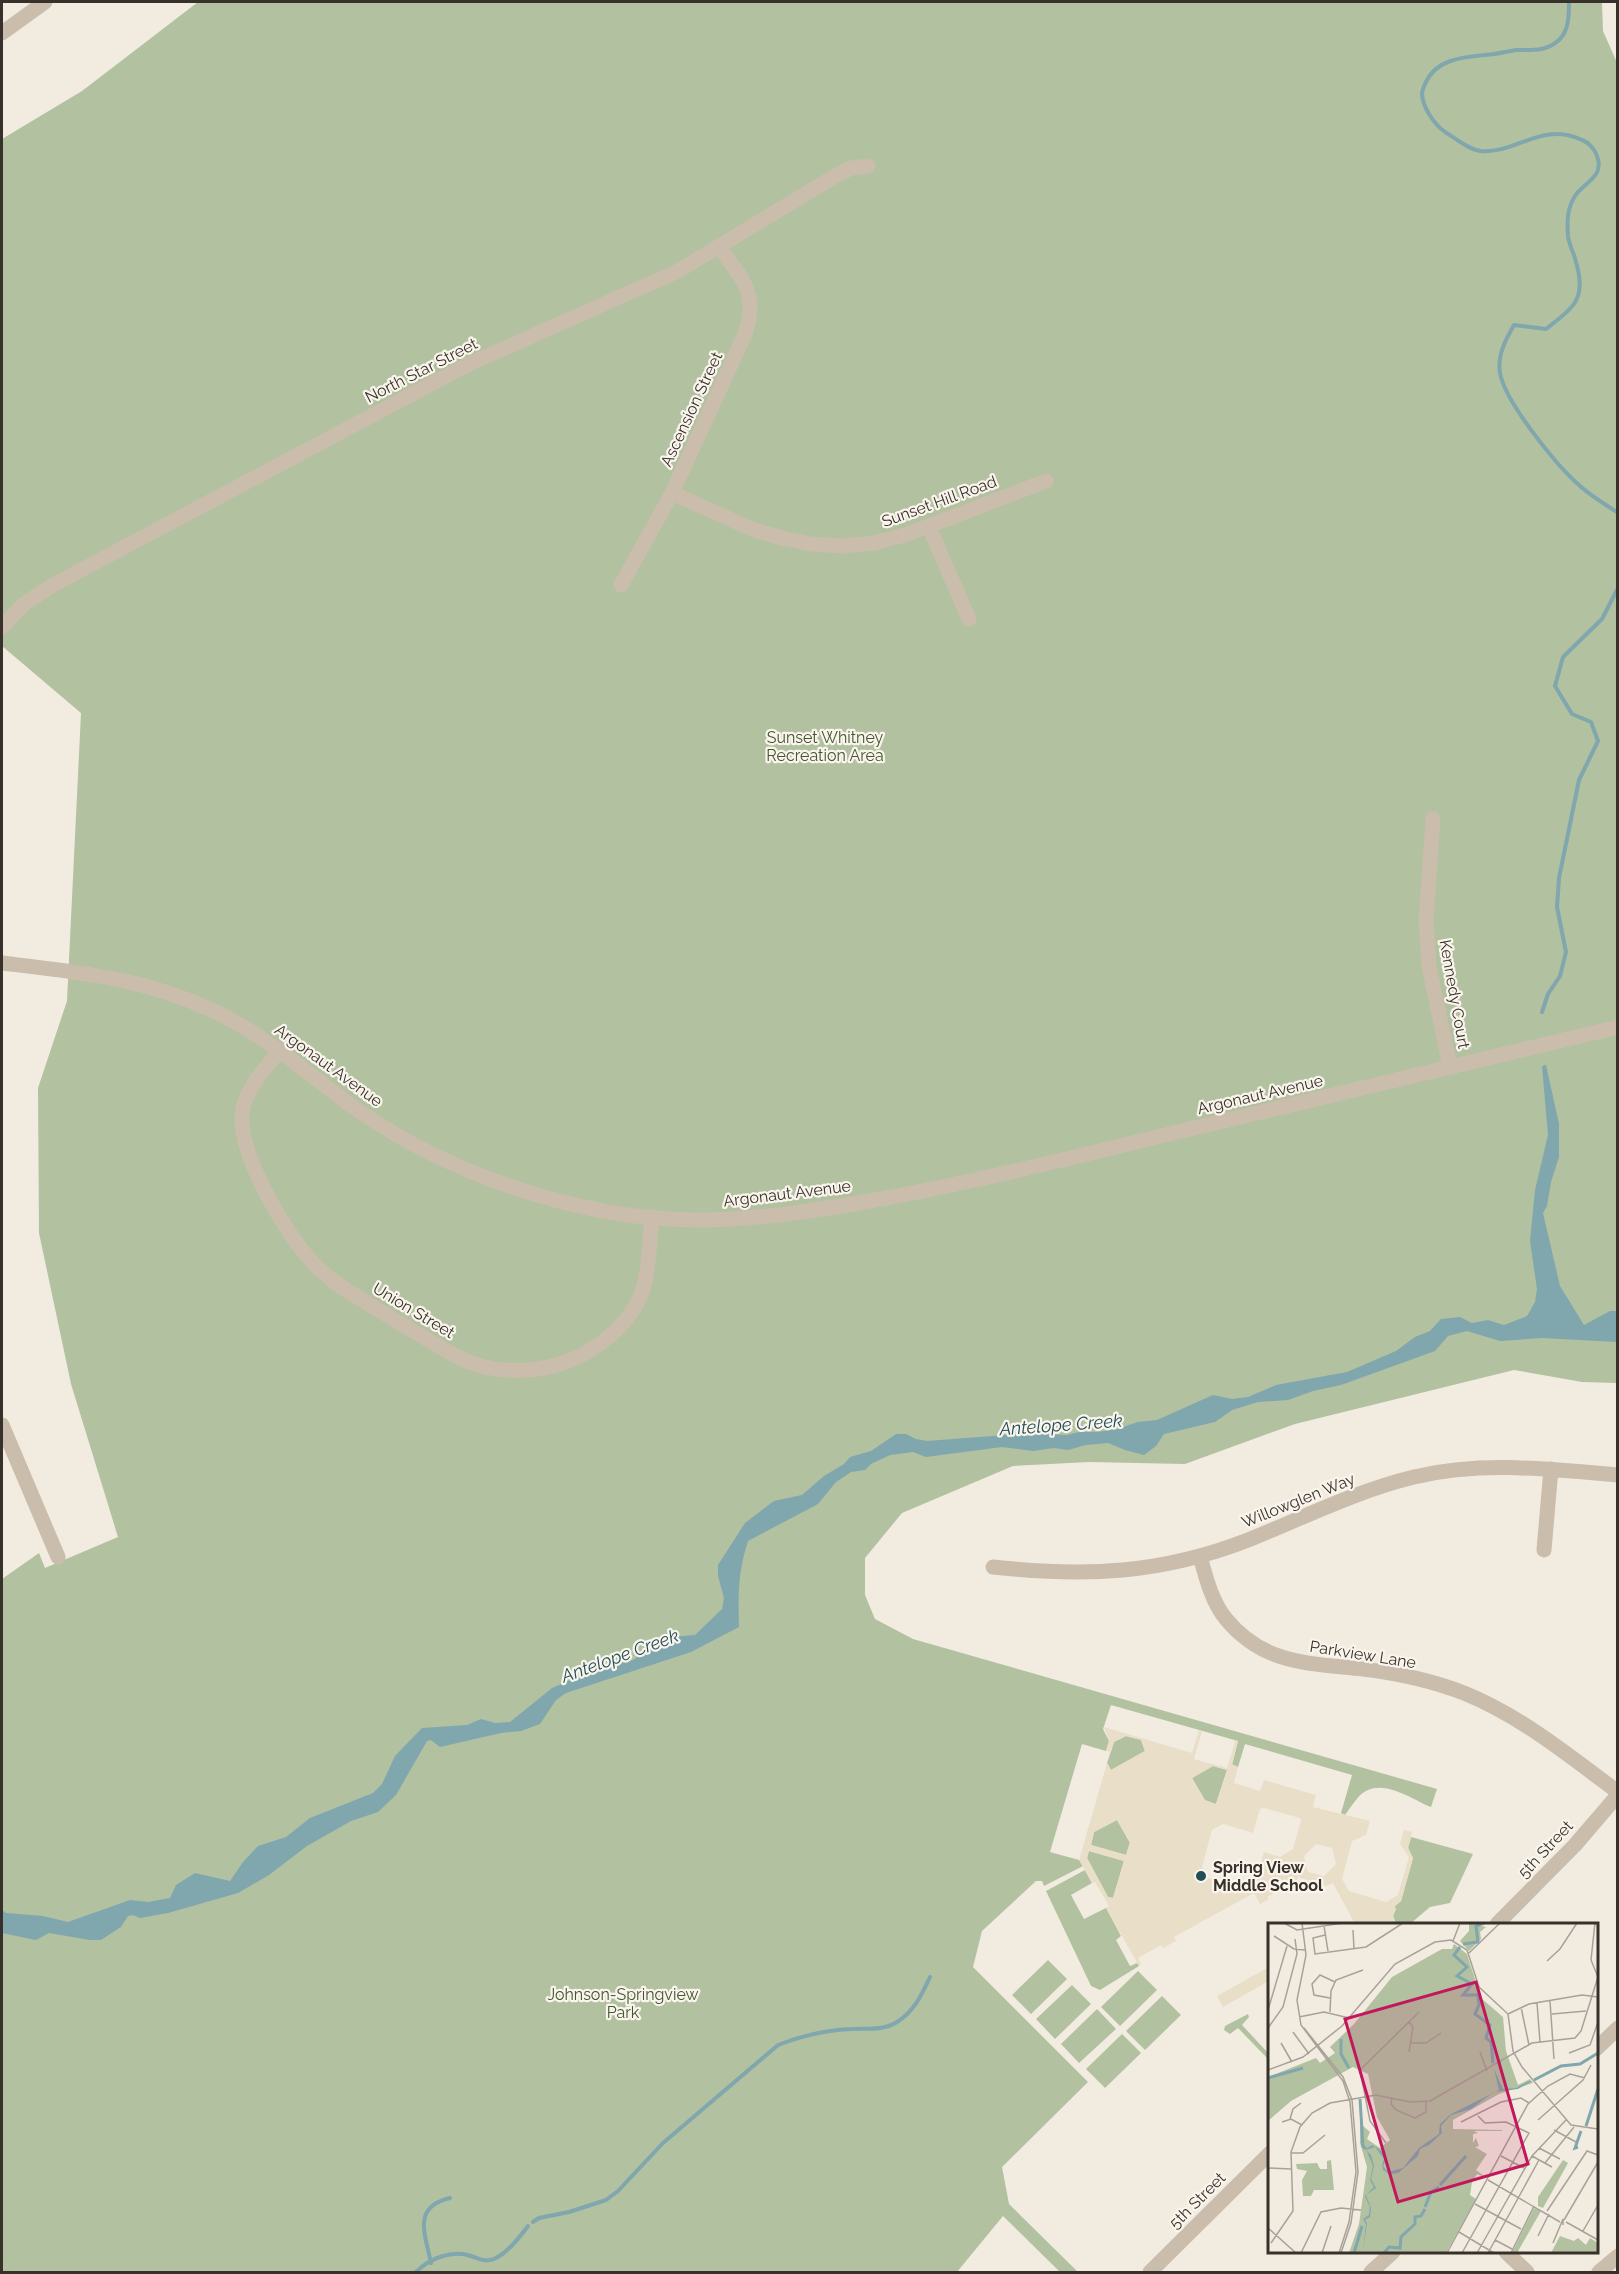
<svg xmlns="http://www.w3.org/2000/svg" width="1619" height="2274" font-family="Raleway,sans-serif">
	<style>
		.green { fill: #b2c1a0 }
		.plaza { fill: #e9dec8; fill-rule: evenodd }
		.water { fill: #80a6ae }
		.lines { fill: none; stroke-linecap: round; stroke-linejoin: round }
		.stream { stroke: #80a6ae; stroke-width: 4 }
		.minor { stroke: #cabdac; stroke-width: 15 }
		.poi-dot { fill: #224e58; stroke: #faf5ec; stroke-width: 2 }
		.labels { text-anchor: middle; stroke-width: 4.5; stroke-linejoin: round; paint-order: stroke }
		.street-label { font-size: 16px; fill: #38312b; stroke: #faf5ec }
		.park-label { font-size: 16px; fill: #435530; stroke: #faf5ec }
		.poi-label { font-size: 16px; font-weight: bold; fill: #38312b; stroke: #faf5ec; text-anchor: start }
		.water-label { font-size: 18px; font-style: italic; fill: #224e58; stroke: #faf5ec }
		.inset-river { fill: none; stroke: #80a6ae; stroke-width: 3 }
		.inset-road { fill: none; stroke: #a8a198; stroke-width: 1.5 }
		.view { fill: #c2185b; fill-opacity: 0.15; stroke: #c2185b; stroke-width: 3 }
		.inset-edge { fill: none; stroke: #38312b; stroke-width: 3 }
	</style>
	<rect width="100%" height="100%" fill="#f2ece0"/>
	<!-- green -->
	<path class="green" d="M 198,2 L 1602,2 L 1603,31 L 1618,65 L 1617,1383 L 1582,1382 L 1514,1370 L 1295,1424 L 1185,1464 L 1089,1462 L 1013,1466 L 902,1513 L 865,1558 L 865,1595 L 875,1619 L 913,1639 L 1437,1789 L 1431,1807 C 1414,1800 1387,1781 1368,1790 C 1358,1794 1352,1806 1345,1815 L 1341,1813 L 1352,1775 L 1245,1744 L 1238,1767 L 1232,1765 L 1238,1741 L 1111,1705 L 1103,1729 L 1109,1741 L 1106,1751 L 1082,1744 L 1050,1852 L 1079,1860 L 1083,1866 L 1044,1886 L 1042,1881 L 1036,1881 L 982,1931 L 973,1967 L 1088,2082 L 1002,2167 L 1009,2204 L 1078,2272 L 1060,2272 L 1003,2216 L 957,2272 L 2,2272 L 2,1579 L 39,1553 L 45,1568 L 118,1537 L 71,1384 L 39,1233 L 38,1088 L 67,1001 L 81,713 L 2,646 L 2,139 L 82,91 Z
		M 1126,1736 L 1141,1740 L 1145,1751 L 1111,1770 L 1107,1763 L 1114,1742 Z
		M 1213,1766 L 1227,1770 L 1216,1804 L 1205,1801 L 1192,1778 Z
		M 1117,1820 L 1130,1843 L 1126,1855 L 1091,1845 L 1094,1832 Z
		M 1411,1837 L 1473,1854 L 1450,1903 L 1430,1907 L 1410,1924 L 1396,1924 L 1393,1916 L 1396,1909 L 1394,1907 L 1401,1901 L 1413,1858 L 1408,1848 Z
		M 1089,1851 L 1124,1861 L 1113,1898 L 1108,1897 L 1087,1858 Z
		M 1085,1870 L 1092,1883 L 1071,1895 L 1084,1919 L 1106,1908 L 1121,1936 L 1116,1940 L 1130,1966 L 1137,1963 L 1139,1966 L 1100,1990 L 1091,1986 L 1046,1891 Z
		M 1048,1960 L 1067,1979 L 1031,2014 L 1012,1995 Z
		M 1138,1971 L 1157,1990 L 1120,2026 L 1101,2007 Z
		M 1072,1985 L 1091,2004 L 1055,2039 L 1036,2019 Z
		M 1162,1996 L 1181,2015 L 1145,2050 L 1126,2031 Z
		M 1097,2009 L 1116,2029 L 1079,2063 L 1061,2044 Z
		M 1248,2014 L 1249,2017 L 1242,2025 L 1269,2054 L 1269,2060 L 1238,2028 L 1230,2034 L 1224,2030 L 1225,2026 Z
		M 1122,2034 L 1141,2053 L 1105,2088 L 1086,2069 Z"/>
	<!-- plaza -->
	<path class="plaza" d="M 1104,1727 L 1192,1753 L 1199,1730 L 1202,1731 L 1194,1759 L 1227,1768 L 1235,1742 L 1231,1739 L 1238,1741 L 1232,1764 L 1238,1767 L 1234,1783 L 1260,1791 L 1264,1780 L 1316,1795 L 1313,1807 L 1370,1821 L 1366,1835 L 1352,1841 L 1342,1879 L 1349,1891 L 1386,1902 L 1398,1895 L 1409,1857 L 1400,1844 L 1404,1830 L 1412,1832 L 1408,1848 L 1413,1858 L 1401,1901 L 1394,1907 L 1396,1908 L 1393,1916 L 1396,1924 L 1355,1924 L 1333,1883 L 1326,1886 L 1298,1877 L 1297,1880 L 1267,1897 L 1269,1899 L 1260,1904 L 1254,1893 L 1174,1937 L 1176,1941 L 1163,1948 L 1161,1945 L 1138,1958 L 1141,1964 L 1139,1966 L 1106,1908 L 1109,1906 L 1095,1882 L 1092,1883 L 1079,1860 L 1107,1763 L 1111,1770 L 1145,1751 L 1141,1740 L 1126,1736 L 1114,1742 L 1111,1752 L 1106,1751 L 1109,1741 ZM 1213,1766 L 1227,1770 L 1216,1804 L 1205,1800 L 1192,1778 ZM 1264,1808 L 1300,1818 L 1301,1821 L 1293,1849 L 1280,1857 L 1264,1852 L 1256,1882 L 1245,1888 L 1208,1878 L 1202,1867 L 1212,1830 L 1223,1824 L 1253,1833 L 1260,1809 ZM 1117,1820 L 1130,1842 L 1126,1855 L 1091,1845 L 1094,1832 ZM 1316,1844 L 1332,1848 L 1336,1864 L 1324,1876 L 1308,1872 L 1304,1856 ZM 1089,1851 L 1124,1861 L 1113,1898 L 1108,1897 L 1087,1858 Z
		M 1269,1967 L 1269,1981 L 1223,2007 L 1217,1996 Z"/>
	<!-- water -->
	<path class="water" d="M 1546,1065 L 1559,1124 L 1559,1157 L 1551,1182 L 1547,1206 L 1543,1213 L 1560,1286 L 1584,1325 L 1610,1311 L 1617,1311 L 1617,1342 L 1542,1338 L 1500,1341 L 1467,1331 L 1448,1336 L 1435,1351 L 1341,1385 L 1313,1391 L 1288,1400 L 1258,1402 L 1232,1410 L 1215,1422 L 1164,1434 L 1156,1446 L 1144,1455 L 1125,1450 L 1108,1443 L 1086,1445 L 1068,1450 L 1054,1448 L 1033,1451 L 1002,1447 L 926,1457 L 913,1452 L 890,1455 L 871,1464 L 865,1470 L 851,1472 L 836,1482 L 818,1504 L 748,1541 C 738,1571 738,1596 739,1627 L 691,1652 L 566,1693 L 556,1700 L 540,1724 L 521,1731 L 501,1733 L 440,1747 L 431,1740 L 427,1741 L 396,1795 L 378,1812 L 351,1821 L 307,1846 L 269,1875 L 238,1893 L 168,1913 L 140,1918 L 133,1915 L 128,1916 L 121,1927 L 101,1940 L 90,1940 L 49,1933 L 36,1940 L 2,1933 L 2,1910 L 6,1913 L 43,1916 L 68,1922 L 130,1900 L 148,1902 L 170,1898 L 176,1885 L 195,1873 L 230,1881 L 243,1862 L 258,1846 L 286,1837 L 310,1818 L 373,1793 L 382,1784 L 395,1756 L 422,1728 L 467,1725 L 481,1719 L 495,1723 L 510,1722 L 552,1688 L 596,1669 L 633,1660 L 669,1637 L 695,1635 L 722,1609 L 724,1598 L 718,1576 L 718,1565 L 745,1523 L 774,1501 L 802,1495 L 824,1476 L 844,1464 L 850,1457 L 871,1451 L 896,1434 L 906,1434 L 916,1439 L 927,1441 L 1018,1434 L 1026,1436 L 1041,1434 L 1067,1435 L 1079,1432 L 1098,1432 L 1117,1429 L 1138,1422 L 1157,1420 L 1213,1395 L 1232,1399 L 1248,1397 L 1276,1385 L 1347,1372 L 1396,1351 L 1415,1337 L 1430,1331 L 1441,1319 L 1460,1317 L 1472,1323 L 1488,1320 L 1504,1325 L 1527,1316 L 1535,1302 L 1537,1289 L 1530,1241 L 1535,1190 L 1548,1135 L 1542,1066 Z"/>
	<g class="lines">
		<!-- stream -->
		<path class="stream" d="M 1569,2 C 1569,14 1569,31 1559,40 C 1546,52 1532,50 1516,50 C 1509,51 1502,53 1494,54 C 1470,57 1438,56 1426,82 C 1424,86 1422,90 1422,94 C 1423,108 1434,124 1445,132 C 1455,138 1469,150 1481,151 C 1516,154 1542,121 1582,140 C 1588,142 1595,149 1597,156 C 1605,177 1584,182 1575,196 C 1567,209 1567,221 1568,236 C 1569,245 1574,253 1576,262 C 1587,299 1574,307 1546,329 L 1514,325 C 1506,339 1497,355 1500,373 C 1505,402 1557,466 1580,486 C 1591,496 1605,504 1618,513
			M 1542,1012 L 1548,994 L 1560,976 L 1566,952 L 1557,907 L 1559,878 L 1579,780 L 1598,741 L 1591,722 L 1572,714 L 1555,686 L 1563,657 L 1602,619 L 1618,588
			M 533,2222 L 539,2218 L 569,2212 L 606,2200 L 618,2191 L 663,2143 L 778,2045 C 801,2036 826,2030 851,2029 C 866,2028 883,2031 897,2022 C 914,2012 922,1994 930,1977
			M 431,2263 C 425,2233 412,2207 450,2198
			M 416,2272 C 429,2259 452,2249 471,2256 C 478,2258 483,2262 490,2260 C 503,2258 520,2237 528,2226"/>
		<!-- minor -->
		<path class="minor" d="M 2,33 L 45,2
			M 672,493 L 752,529 L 781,538 L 811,544 L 842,546 L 874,543 L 908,534 L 1046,481
			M 929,527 L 969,619
			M 621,585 L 672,493 L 745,334 C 759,293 742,279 719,247
			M 2,627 L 24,604 L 53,585 L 467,365 L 678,271 L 835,176 L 851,168 L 868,166
			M 1433,819 L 1426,921 L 1429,966 L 1450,1067
			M 2,963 C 79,972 145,978 216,1012 C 268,1037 310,1076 356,1109 C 412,1148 475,1177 541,1196 C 595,1212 653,1221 709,1220 C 758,1219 805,1212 853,1204 C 957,1186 1059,1161 1161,1136 C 1313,1100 1465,1063 1618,1027
			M 280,1050 C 267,1066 247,1087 243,1108 C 234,1149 286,1235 314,1264 C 323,1273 333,1281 343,1288 C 369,1304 394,1320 420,1335 C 437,1345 454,1357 472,1363 C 512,1377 560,1371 595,1347 C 616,1333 635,1314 643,1289 C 650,1266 649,1241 652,1217
			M 2,1425 L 58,1557
			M 1544,1550 L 1551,1469
			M 1200,1556 C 1206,1578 1212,1602 1226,1619 C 1264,1665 1309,1663 1363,1669 C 1396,1673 1433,1681 1464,1693 C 1521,1716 1569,1756 1618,1792
			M 993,1567 C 1085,1577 1161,1574 1248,1540 C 1303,1518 1356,1491 1414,1477 C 1481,1461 1549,1469 1618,1475
			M 1497,1924 L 1575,1845 L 1618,1795
			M 1596,2049 L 1618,2028
			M 1506,2252 L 1527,2272
			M 1150,2272 L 1270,2153
			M 1371,2272 L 1393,2252
			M 1599,2272 L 1618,2256"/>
	</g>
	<!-- markers -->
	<circle class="poi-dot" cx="1201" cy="1876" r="6"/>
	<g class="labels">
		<!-- street labels -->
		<g class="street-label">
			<text transform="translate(421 370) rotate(-27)" y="6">North Star Street</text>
			<text transform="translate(691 409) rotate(-65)" y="6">Ascension Street</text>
			<text transform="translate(939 501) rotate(-20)" y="6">Sunset Hill Road</text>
			<text transform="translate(1455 994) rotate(80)" y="6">Kennedy Court</text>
			<text transform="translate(329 1065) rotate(36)" y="6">Argonaut Avenue</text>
			<text transform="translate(1260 1094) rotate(-13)" y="6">Argonaut Avenue</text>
			<text transform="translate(787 1193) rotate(-7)" y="6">Argonaut Avenue</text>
			<text transform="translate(414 1310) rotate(31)" y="6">Union Street</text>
			<text transform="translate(1298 1500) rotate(-22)" y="6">Willowglen Way</text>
			<text transform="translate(1363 1654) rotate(9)" y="6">Parkview Lane</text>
			<text transform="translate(1545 1849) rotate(-47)" y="6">5th Street</text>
			<text transform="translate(1197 2200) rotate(-45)" y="6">5th Street</text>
		</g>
		<!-- park labels -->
		<g class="park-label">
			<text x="825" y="743">Sunset Whitney<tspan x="825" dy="18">Recreation Area</tspan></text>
			<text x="623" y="2000">Johnson-Springview<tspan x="623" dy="18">Park</tspan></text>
		</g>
		<!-- poi labels -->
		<g class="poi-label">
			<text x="1213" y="1873">Spring View<tspan x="1213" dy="18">Middle School</tspan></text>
		</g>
		<!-- water labels -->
		<g class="water-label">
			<text transform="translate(1061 1425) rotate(-4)" y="6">Antelope Creek</text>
			<text transform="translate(620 1656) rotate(-20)" y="6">Antelope Creek</text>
		</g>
	</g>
	<!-- overview -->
	<g transform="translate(1268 1923)">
		<rect width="330" height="330" fill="#f2ece0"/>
		<path d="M 201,0 L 218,4 L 212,9 L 213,16 L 201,28 L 192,18 L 201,8 ZM 186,21 L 199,31 L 213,75 L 235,94 L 238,128 L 250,162 L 262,156 L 265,160 L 231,171 L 185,197 L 185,206 L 234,207 L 234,208 L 206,208 L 210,210 L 205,211 L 205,220 L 208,215 L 211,223 L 207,224 L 219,231 L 208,247 L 219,255 L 209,251 L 204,259 L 202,272 L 208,276 L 178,330 L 81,330 L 91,301 L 99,244 L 92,220 L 92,182 L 94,202 L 102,209 L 99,216 L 112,225 L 122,217 L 109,194 L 100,151 L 85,144 L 23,178 L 1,197 L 0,154 L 48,135 L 52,140 L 67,130 L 62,124 L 86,101 L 124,54 L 174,26 L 184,26 ZM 63,237 L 66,267 L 46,267 L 43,273 L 35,273 L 34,257 L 39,248 L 29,246 L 28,241 L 49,240 L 52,246 L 59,246 L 59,238 ZM 295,237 L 300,240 L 275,285 L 270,283 L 270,274 ZM 266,285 L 273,288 L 249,330 L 244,330 ZM 292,313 L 306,318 L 310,315 L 318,322 L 322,315 L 330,320 L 330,325 L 328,330 L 283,330 Z" fill="#b2c1a0"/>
		<path d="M 226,146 L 235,166 L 248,165 L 261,158 L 264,158 L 250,166 L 226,169 L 203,186 L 183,192 L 173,203 L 174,210 L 161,222 L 152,226 L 150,233 L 130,250 L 121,251 L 115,247 L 114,242 L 116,236 L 107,224 L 98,227 L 103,232 L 106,243 L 103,256 L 108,265 L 98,272 L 103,285 L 102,294 L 97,297 L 99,300 L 95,330 L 98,301 L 95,296 L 101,292 L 102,284 L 97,273 L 106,264 L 102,257 L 105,243 L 98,226 L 104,222 L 111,226 L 115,230 L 118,237 L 115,243 L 120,249 L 135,245 L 151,225 L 171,211 L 172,201 L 183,191 L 231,167 Z" fill="#80a6ae"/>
		<path class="inset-river" d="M 195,21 L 210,19 L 208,3 L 216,0M 192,24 L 186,32 L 199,44 L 189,53 L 204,61 L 195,72 L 210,72 L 211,82 L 207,91 L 222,102 L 218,115 L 223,119 L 225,140M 73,116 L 73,131 L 81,145M 0,155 L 35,145M 266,157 L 293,143 L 312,141 L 330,130M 92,176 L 95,223 L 98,226M 318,203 L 330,166M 310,224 L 307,225 L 313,208M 172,262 L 198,233M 157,284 L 163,269 L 171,264M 147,300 L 147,294 L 153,293 L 157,286M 86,330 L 94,303M 116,330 L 121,324 L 132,325 L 133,314 L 148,300"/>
		<path class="inset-road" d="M 16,0 L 29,7 L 75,0M 34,0 L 38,32 L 29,77 L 33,102 L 75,158 L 82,179 L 88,249 L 81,299 L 71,330M 327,0 L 323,37 L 330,54M 56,3 L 60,28M 85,7 L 86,26M 57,12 L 45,15 L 47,31 L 98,24 L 135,0M 6,13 L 26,26 L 37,27M 185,18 L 192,0M 201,30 L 232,0M 279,38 L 292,26 L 309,0M 62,75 L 46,72 L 44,61 L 52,52 L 67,59M 282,78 L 286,136M 269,80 L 272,119M 253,84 L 261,122M 0,87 L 19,23M 62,89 L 63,68 L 68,57 L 95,47M 240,91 L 261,81 L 314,72 L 330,74M 284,91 L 318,88M 31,94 L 56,89 L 81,95M 0,105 L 15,84 L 29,31 L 27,16M 36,105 L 75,154 L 84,177 L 90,249 L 83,300 L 73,330M 25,109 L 41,131M 13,120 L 24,139M 143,120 L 158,120 L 173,110M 141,129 L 145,104 L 141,99M 212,129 L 219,148M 301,130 L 322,122 L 330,99M 0,147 L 35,134 L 74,103 L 127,41 L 167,19 L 183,17 L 199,27 L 211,64 L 240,91 L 245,128 L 254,144 L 303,202 L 330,206M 124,174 L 123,181 L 128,187 L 147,195 L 158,189 L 158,179M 22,196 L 25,186 L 33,180M 270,197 L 315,157 L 323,142M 14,199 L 23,196 L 34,202M 193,199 L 233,179 L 253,175 L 261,180M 286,207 L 308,219M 118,220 L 102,198 L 92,147 L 151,89M 271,225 L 292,236M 23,230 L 35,230 L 57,212M 233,233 L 256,245M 264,233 L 284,244M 277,240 L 306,204M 0,245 L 23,246M 220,257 L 292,299M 207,281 L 253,306M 279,288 L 319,228 L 330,232M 296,297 L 330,239M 298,299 L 330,317M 0,305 L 28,330M 315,308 L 330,282M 191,309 L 226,330M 270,313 L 281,291M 227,317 L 244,326M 3,320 L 25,288 L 23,229 L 32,204 L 44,190 L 62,180 L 108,172 L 142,179 L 162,178 L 264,120 L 307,115 L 313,108 L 330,54M 285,320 L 295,296 L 295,302M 33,330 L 53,289 L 73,285 L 93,287M 54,330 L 63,303M 179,330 L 260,181 L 280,163 L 302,151 L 317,155M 194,330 L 261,210 L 238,199 L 217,200 L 210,193M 209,330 L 264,233 L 298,197M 220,330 L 271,237M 243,330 L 266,283"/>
		<path class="view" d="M 208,59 L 260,241 L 130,279 L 77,96 Z"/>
		<rect width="330" height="330" class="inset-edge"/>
	</g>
	<!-- border -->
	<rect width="1619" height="2274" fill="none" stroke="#38312b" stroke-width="6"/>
</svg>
